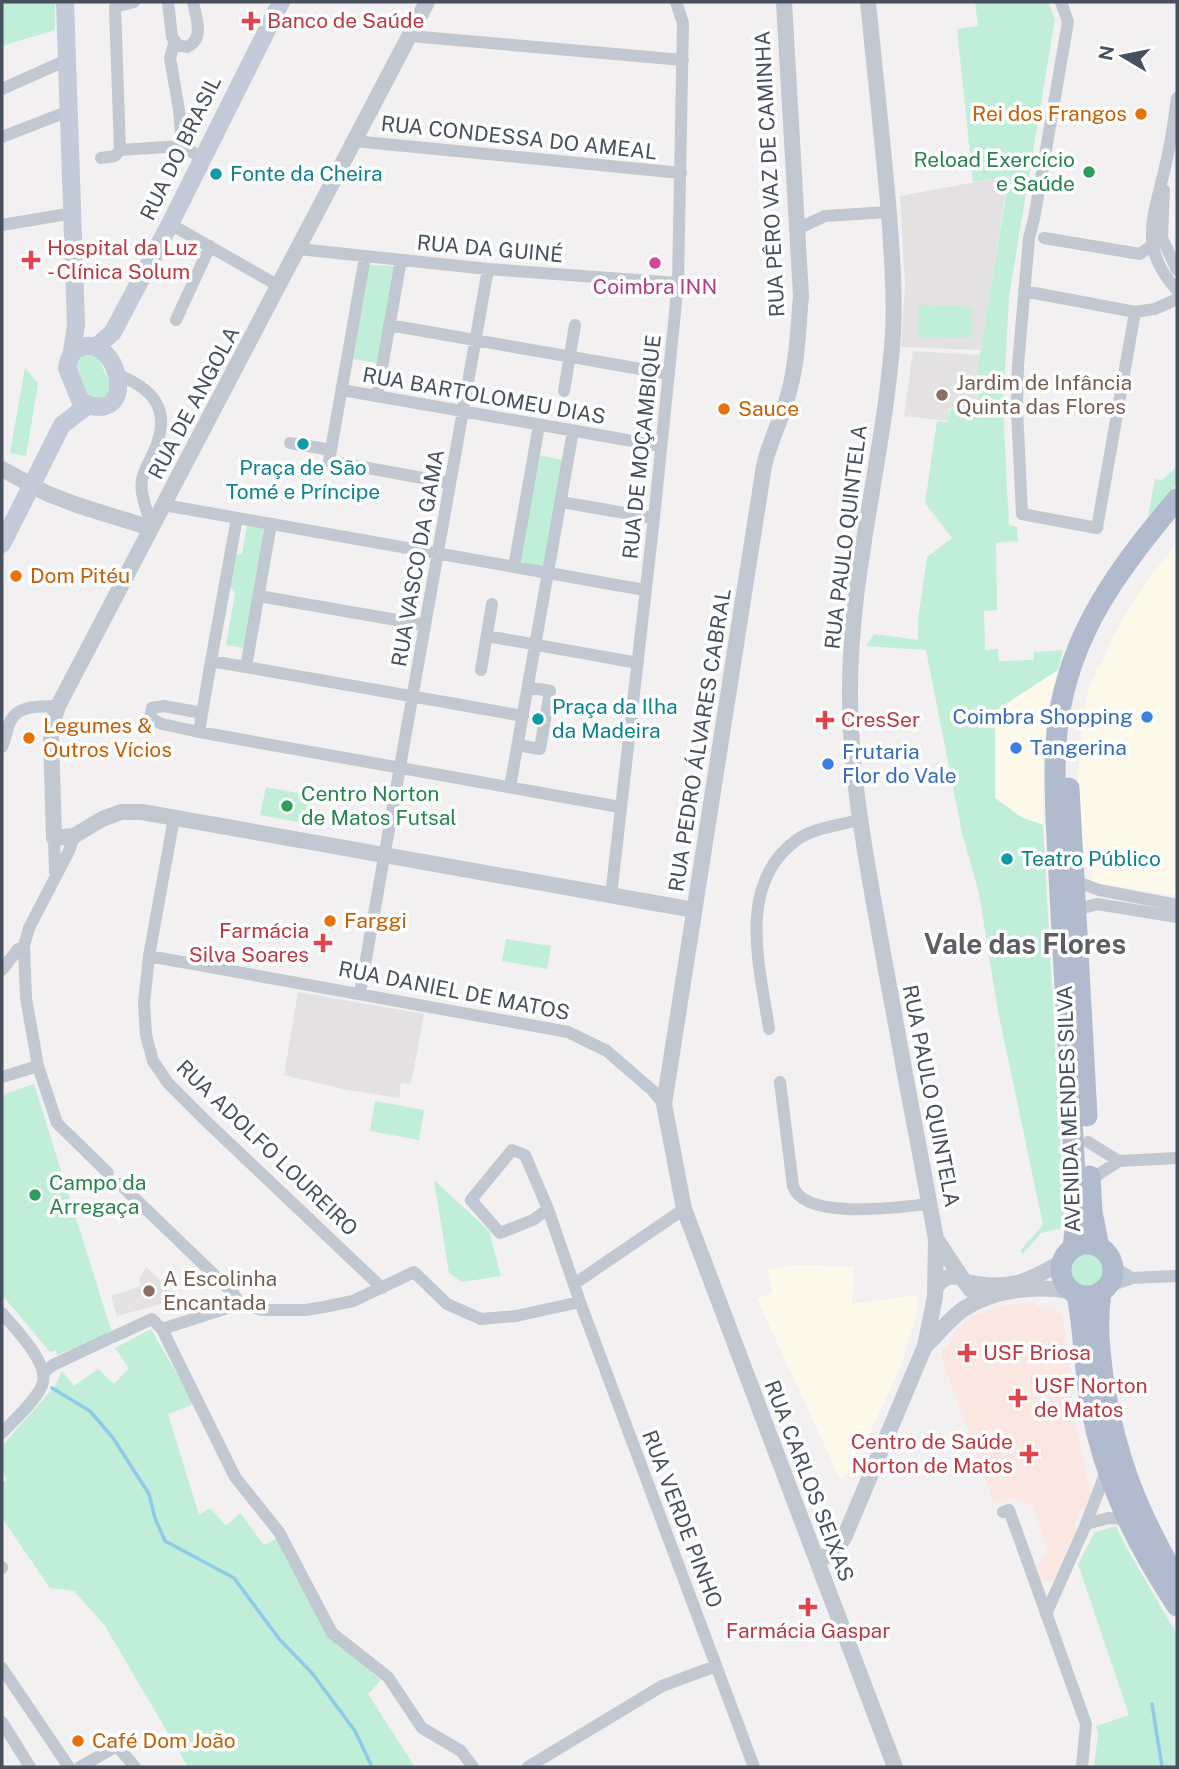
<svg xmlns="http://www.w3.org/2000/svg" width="1179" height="1769" font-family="'Public Sans',sans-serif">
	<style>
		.commercial { fill: #fcf9eb }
		.education { fill: #e3e1e2 }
		.medical { fill: #fae7e2 }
		.green { fill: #c0eed8 }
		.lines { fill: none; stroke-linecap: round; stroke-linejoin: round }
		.stream { stroke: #8fcae9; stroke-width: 3.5 }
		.minor { stroke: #c1c8d1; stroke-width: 12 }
		.tertiary { stroke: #c1c8d1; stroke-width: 16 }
		.secondary { stroke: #c3cad8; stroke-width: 18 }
		.primary { stroke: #b1bbcd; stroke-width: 21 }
		.health-dot { fill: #e0444e; stroke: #fff; stroke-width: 2.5 }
		.food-dot { fill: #e8710a; stroke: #fff; stroke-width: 2.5 }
		.leisure-dot { fill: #2e9e5b; stroke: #fff; stroke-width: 2.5 }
		.culture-dot { fill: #0f9aa8; stroke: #fff; stroke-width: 2.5 }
		.hotel-dot { fill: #d1479c; stroke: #fff; stroke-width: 2.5 }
		.education-dot { fill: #8d6e63; stroke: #fff; stroke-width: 2.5 }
		.shop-dot { fill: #3f7fe0; stroke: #fff; stroke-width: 2.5 }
		.labels { text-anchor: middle; stroke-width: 7; stroke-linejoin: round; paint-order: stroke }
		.health-label { font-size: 21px; fill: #be3a42; stroke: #fff; text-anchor: start }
		.food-label { font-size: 21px; fill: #c56008; stroke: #fff; text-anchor: start }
		.street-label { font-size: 21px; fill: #48505d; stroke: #fff }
		.leisure-label { font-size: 21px; fill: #27864d; stroke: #fff; text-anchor: start }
		.culture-label { font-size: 21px; fill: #0d838f; stroke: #fff; text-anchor: start }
		.hotel-label { font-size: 21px; fill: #b23c85; stroke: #fff }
		.education-label { font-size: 21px; fill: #785e54; stroke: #fff; text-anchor: start }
		.shop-label { font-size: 21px; fill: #366cbe; stroke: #fff; text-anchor: start }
		.district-label { font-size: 28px; font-weight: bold; fill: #5d5f65; stroke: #fff }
	</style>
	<rect width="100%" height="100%" fill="#f2f0f0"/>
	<!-- commercial -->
	<path class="commercial" d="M 1177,543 L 1177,896 L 1091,882 L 1092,873 L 1090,868 L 1082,861 L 1077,784 L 1082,730 L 1088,692 L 1097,669 L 1101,666 L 1113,636 L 1131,605 L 1149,578 Z
		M 1058,670 L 1048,709 L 1043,747 L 1043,825 L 1021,817 L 995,798 L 995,711 Z
		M 793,1265 L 854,1267 L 852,1304 L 917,1295 L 918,1308 L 901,1366 L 852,1471 L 844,1475 L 843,1479 L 840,1479 L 757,1299 L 773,1292 L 767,1270 Z"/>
	<!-- education -->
	<path class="education" d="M 1008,176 L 981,350 L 901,347 L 905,285 L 900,196 Z
		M 913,351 L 981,355 L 977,372 L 979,382 L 975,412 L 949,408 L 947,421 L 904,416 Z
		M 298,992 L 424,1014 L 411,1084 L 401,1083 L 399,1098 L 343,1089 L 284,1075 Z
		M 146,1267 L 180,1299 L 117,1316 L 111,1296 L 141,1286 L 139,1279 Z"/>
	<!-- medical -->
	<path class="medical" d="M 1035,1302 L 1037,1306 L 1058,1310 L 1063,1317 L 1073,1414 L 1091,1494 L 1085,1508 L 1081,1509 L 1074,1525 L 1076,1530 L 1053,1581 L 1043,1580 L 1037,1567 L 1048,1549 L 1033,1506 L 1013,1497 L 994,1504 L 940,1354 L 953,1339 L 953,1331 L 974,1316 L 1004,1305 Z"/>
	<!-- green -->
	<path class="green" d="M 2,2 L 55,2 L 55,30 L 2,46 Z
		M 975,2 L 1048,2 L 1055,19 L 1009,296 L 1003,407 L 1009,525 L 1017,527 L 1018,541 L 996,543 L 997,610 L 984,611 L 985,650 L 998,649 L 999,661 L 1034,660 L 1034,652 L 1063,650 L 1058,670 L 995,711 L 995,798 L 1021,817 L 1043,825 L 1065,1224 L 1063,1228 L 1041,1233 L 1023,1254 L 1020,1251 L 1043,1225 L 997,1006 L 979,893 L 962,833 L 926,650 L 866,646 L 874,634 L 918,640 L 918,620 L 927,557 L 952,538 L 925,503 L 937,421 L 947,422 L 950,409 L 975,413 L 980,382 L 977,372 L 1009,176 L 973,182 L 957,29 L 978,26 Z
		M 369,265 L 395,266 L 378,363 L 353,359 Z
		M 919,305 L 972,307 L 971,338 L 918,337 Z
		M 84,354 L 97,356 L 111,385 L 107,396 L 102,399 L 88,396 L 75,368 L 78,358 Z
		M 25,368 L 38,383 L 26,456 L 10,453 Z
		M 537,455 L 564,460 L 544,568 L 517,563 Z
		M 1177,466 L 1177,484 L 1148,517 L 1155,479 L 1162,480 Z
		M 247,526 L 264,528 L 244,648 L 226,645 L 235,593 L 230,587 L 235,554 L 242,554 Z
		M 266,787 L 314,796 L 308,824 L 260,815 Z
		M 506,939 L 551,946 L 547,969 L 502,961 Z
		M 34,1084 L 112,1333 L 57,1355 L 56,1350 L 50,1352 L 2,1295 L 2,1095 Z
		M 375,1101 L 424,1110 L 419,1140 L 370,1131 Z
		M 434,1180 L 489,1231 L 501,1276 L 462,1282 L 449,1273 Z
		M1071 1270a17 17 0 1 1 34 0a17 17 0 1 1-34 0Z
		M 151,1329 L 194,1404 L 168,1414 L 199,1515 L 210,1508 L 226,1526 L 240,1513 L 264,1545 L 276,1539 L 328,1636 L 381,1680 L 368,1694 L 415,1767 L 188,1767 L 105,1626 L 74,1591 L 50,1588 L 2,1518 L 2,1483 L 7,1480 L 2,1471 L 2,1446 L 55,1386 L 62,1371 L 74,1386 L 98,1369 L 114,1384 L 129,1368 L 115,1348 Z
		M 1116,1526 L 1127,1549 L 1177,1634 L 1177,1767 L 1094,1767 L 1098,1734 L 1096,1726 L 1129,1715 L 1078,1564 L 1095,1532 Z"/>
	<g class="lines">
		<!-- stream -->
		<path class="stream" d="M 52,1388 L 90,1411 L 113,1438 L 149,1494 L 155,1518 L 165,1541 L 234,1578 L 280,1640 L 312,1673 L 355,1731 L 372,1767
			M 1152,1704 L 1162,1767"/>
		<!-- minor -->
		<path class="minor" d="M 134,2 L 115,7 L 120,150 L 182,146
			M 168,2 L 172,37 L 178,45 L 187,47 C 205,39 196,18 193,2
			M 1061,2 L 1068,22 L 1034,219 L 1029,238 L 1018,365 L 1017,409 L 1022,514 L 1097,528 L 1135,312
			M 410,36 L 683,60
			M 175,41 L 170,58 L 179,110 L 182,146 L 202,158
			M 2,89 L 67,60
			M 1177,98 C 1174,120 1171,142 1166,163 C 1155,214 1136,246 1177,290
			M 2,137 L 69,111
			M 354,141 L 681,173
			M 101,158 L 115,156 L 120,150
			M 1164,190 L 1162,238 L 1177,270
			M 170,224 L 279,286
			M 2,225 L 73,213
			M 797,229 L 825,216 L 889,212
			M 1044,238 L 1140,254 L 1162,238
			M 299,249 L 488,269 L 678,283
			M 365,257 L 329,461 L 450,483
			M 1024,291 L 1135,312 L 1155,309 L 1177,299
			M 176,320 L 210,246
			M 389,325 L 669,374
			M 116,374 C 152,388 172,408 155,449 C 151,459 144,469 142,480 C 139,495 149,513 151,528
			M 342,390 L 661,446
			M 564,391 L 575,325
			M 377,396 L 401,260
			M 290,443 L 331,450
			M 561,502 L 654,518
			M 164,505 L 645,590
			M 237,518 L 211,661 L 246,667 L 271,524
			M 514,567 L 539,425
			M 259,596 L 425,625
			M 487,636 L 638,663
			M 246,667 L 523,716
			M 481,670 L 492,604
			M 202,713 L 164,706 L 152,708 L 150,718 L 162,724 L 199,732 L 620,807
			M 199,732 L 211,661
			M 518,745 L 540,749 L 550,691 L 528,687
			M 2,747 C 6,738 7,728 11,720 C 20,704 42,707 58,706
			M 510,787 L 573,431
			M 174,818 L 149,956 L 144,1003 L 146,1035 L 153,1061 L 168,1083 L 206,1121 L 382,1288
			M 74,836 L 69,851 L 29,928 L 24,946 L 26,998 L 38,1066 L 57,1123 L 108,1173
			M 54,838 L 55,872
			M 1075,881 L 1099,890 L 1177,905
			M 611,896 L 654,518 L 678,283 L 683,23 L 676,2
			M 1076,910 L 1097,904 L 1177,917
			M 149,956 L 568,1032 L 607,1051 L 653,1091 L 664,1104
			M 2,970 L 18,949
			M 360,993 L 488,269
			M 769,1029 C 760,967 735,883 798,839 C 814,828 840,825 859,820
			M 2,1077 L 38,1066
			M 780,1082 L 793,1186 C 804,1221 900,1207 929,1204
			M 1088,1142 L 1119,1161
			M 1090,1180 L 1119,1161 L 1177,1158
			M 120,1184 L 233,1293 L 240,1304
			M 548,1209 L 533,1220 L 500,1233 L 471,1200 L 512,1150 L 525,1155 L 548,1209 L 580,1302 L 754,1767
			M 1113,1267 L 1132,1278
			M 574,1284 L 684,1209
			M 1107,1287 L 1132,1278 L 1177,1276
			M 2,1313 C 14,1328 48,1361 43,1382 C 40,1397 13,1421 2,1433
			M 162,1329 L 235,1477 L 279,1532 L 332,1633 L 388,1677 L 422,1728 L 461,1751 L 473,1767
			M 113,1337 L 152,1319 L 162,1329 L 240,1304 L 262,1310 L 306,1310 L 324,1307 L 353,1301 L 414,1272 L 447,1304 L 481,1319 L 516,1316 L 580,1302
			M 44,1372 L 53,1365 L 108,1339
			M 1003,1512 L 1009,1510 L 1086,1724 L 1082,1767
			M 1086,1524 L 1108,1518 L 1126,1519
			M 2,1567 L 2,1568
			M 1046,1614 L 1086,1524 L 1107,1469
			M 2,1668 L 69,1767
			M 2,1722 L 30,1767
			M 80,1767 L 117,1746 L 135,1767
			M 528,1767 L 662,1686 L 716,1666"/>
		<!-- tertiary -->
		<path class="tertiary" d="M 427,2 L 58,706 L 53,722 L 51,736 L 54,838 L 74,836 L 102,819 L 121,812 L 142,812 L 694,910
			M 784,2 L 801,296 C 798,326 798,358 790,388 C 784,415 770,439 764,466 L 664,1104 L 684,1209 L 895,1767
			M 2,469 L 46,493 L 77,505 L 151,528
			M 936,1239 L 962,1278
			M 967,1282 C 1008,1291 1027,1283 1063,1261
			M 935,1290 C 940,1278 950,1274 962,1278 L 971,1290
			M 925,1346 C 938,1334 951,1317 965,1308 C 996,1289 1037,1285 1071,1291
			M 817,1561 L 833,1552 L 844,1538 L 925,1346 L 935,1297 L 936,1239 C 917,1138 898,1038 880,937 C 866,858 851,781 850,701 C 848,577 885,456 893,333 C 895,294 892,253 889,214 C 883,143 875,73 868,2"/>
		<!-- secondary -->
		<path class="secondary" d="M 65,2 L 76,325 L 72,352
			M 96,347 L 113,332 L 170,224 L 281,2
			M 2,544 L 62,425 L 88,405 C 139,420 117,335 82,347 C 71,350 69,358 67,368 L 80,400 L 88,405"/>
		<!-- primary -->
		<path class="primary" d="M 1069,788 L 1087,1116
			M 1090,1176 L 1092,1212 L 1099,1247
			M1061 1270a26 26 0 1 1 52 0a26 26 0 1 1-52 0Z
			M 1073,1248 L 1077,1213 L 1056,819 C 1055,787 1054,755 1058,723 C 1070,632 1120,567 1177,499
			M 1101,1293 C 1096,1323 1100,1353 1104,1384 C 1117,1462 1138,1512 1177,1580
			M 1077,1294 C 1084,1331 1084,1369 1091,1406 C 1104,1479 1136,1544 1177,1606"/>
	</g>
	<!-- markers -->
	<g class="health-dot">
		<path d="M247.5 10.5h7v7h7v7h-7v7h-7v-7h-7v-7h7z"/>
		<path d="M27.5 249.5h7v7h7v7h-7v7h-7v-7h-7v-7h7z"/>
		<path d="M821.5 709.5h7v7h7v7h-7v7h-7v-7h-7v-7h7z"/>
		<path d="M319.5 932.5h7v7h7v7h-7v7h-7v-7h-7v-7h7z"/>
		<path d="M963.5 1342.5h7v7h7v7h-7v7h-7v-7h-7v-7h7z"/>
		<path d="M1014.5 1387.5h7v7h7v7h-7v7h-7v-7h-7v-7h7z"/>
		<path d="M1025.5 1443.5h7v7h7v7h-7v7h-7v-7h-7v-7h7z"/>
		<path d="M804.5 1596.5h7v7h7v7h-7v7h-7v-7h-7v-7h7z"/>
	</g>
	<g class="food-dot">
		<circle cx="1141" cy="114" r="7"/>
		<circle cx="724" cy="409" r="7"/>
		<circle cx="16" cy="576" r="7"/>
		<circle cx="29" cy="738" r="7"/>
		<circle cx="330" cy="921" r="7"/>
		<circle cx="78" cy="1741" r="7"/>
	</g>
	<g class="leisure-dot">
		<circle cx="1089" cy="172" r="7"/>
		<circle cx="287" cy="806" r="7"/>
		<circle cx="35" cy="1195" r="7"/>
	</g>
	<g class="culture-dot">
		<circle cx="216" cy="174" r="7"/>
		<circle cx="303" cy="444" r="7"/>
		<circle cx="538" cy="719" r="7"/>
		<circle cx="1007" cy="859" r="7"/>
	</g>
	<circle class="hotel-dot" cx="655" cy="263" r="7"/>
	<g class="education-dot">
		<circle cx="942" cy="395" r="7"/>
		<circle cx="149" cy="1291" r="7"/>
	</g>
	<g class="shop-dot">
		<circle cx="1147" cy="717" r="7"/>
		<circle cx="1016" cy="748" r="7"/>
		<circle cx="828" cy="764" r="7"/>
	</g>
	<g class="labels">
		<!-- health labels -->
		<g class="health-label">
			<text x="267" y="28">Banco de Saúde</text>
			<text x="47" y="255">Hospital da Luz<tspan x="47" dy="24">- Clínica Solum</tspan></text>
			<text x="841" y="727">CresSer</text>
			<text x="309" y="938" text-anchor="end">Farmácia<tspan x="309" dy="24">Silva Soares</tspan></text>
			<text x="983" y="1360">USF Briosa</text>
			<text x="1034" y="1393">USF Norton<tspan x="1034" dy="24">de Matos</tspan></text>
			<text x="1013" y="1449" text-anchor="end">Centro de Saúde<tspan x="1013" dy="24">Norton de Matos</tspan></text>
			<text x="808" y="1638" text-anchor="middle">Farmácia Gaspar</text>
		</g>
		<!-- food labels -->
		<g class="food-label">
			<text x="1127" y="121" text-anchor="end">Rei dos Frangos</text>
			<text x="738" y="416">Sauce</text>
			<text x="30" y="583">Dom Pitéu</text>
			<text x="43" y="733">Legumes &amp;<tspan x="43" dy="24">Outros Vícios</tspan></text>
			<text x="344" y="928">Farggi</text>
			<text x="92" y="1748">Café Dom João</text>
		</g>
		<!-- street labels -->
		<g class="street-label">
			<text transform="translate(519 138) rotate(6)" y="7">RUA CONDESSA DO AMEAL</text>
			<text transform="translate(181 148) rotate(-64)" y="7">RUA DO BRASIL</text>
			<text transform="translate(770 174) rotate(-93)" y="7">RUA PÊRO VAZ DE CAMINHA</text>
			<text transform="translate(490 249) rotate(5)" y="7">RUA DA GUINÉ</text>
			<text transform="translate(484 396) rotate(10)" y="7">RUA BARTOLOMEU DIAS</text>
			<text transform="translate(194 403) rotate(-62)" y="7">RUA DE ANGOLA</text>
			<text transform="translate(642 447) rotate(-84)" y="7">RUA DE MOÇAMBIQUE</text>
			<text transform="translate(846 537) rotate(-83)" y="7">RUA PAULO QUINTELA</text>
			<text transform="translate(418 558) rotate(-80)" y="7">RUA VASCO DA GAMA</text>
			<text transform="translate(700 740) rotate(-81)" y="7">RUA PEDRO ÁLVARES CABRAL</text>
			<text transform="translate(454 991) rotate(11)" y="7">RUA DANIEL DE MATOS</text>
			<text transform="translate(931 1096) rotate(79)" y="7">RUA PAULO QUINTELA</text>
			<text transform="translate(1069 1109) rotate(-92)" y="7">AVENIDA MENDES SILVA</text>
			<text transform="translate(267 1148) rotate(44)" y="7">RUA ADOLFO LOUREIRO</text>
			<text transform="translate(809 1481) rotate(69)" y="7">RUA CARLOS SEIXAS</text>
			<text transform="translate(682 1519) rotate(69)" y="7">RUA VERDE PINHO</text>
		</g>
		<!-- leisure labels -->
		<g class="leisure-label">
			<text x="1075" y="167" text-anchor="end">Reload Exercício<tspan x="1075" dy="24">e Saúde</tspan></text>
			<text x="301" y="801">Centro Norton<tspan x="301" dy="24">de Matos Futsal</tspan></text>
			<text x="49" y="1190">Campo da<tspan x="49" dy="24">Arregaça</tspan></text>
		</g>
		<!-- culture labels -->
		<g class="culture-label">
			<text x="230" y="181">Fonte da Cheira</text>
			<text x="303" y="475" text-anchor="middle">Praça de São<tspan x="303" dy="24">Tomé e Príncipe</tspan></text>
			<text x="552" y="714">Praça da Ilha<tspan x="552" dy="24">da Madeira</tspan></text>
			<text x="1021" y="866">Teatro Público</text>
		</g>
		<!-- hotel labels -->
		<g class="hotel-label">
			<text x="655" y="294">Coimbra INN</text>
		</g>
		<!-- education labels -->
		<g class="education-label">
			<text x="956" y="390">Jardim de Infância<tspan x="956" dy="24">Quinta das Flores</tspan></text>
			<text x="163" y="1286">A Escolinha<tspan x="163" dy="24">Encantada</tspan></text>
		</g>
		<!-- shop labels -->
		<g class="shop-label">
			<text x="1133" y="724" text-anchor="end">Coimbra Shopping</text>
			<text x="1030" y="755">Tangerina</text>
			<text x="842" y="759">Frutaria<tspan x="842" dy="24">Flor do Vale</tspan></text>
		</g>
		<!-- district labels -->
		<g class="district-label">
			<text x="1025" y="954">Vale das Flores</text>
		</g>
	</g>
	<!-- border -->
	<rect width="1179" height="1769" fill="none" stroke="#48505d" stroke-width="7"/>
	<!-- north arrow -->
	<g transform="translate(1123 56) rotate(280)" stroke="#ffffff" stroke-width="5" paint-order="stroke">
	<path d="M0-5L12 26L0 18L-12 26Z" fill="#48505d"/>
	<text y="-10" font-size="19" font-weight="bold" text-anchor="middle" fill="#48505d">N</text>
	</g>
</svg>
